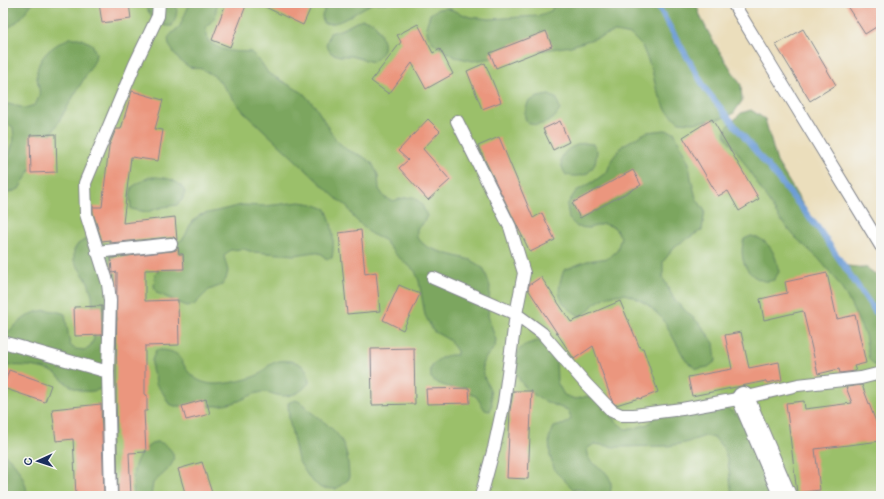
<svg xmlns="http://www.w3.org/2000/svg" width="884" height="499" font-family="'Balsamiq Sans',sans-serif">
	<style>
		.green { fill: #9bc06b; stroke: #5b7864 }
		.forest { fill: #7ca65f; stroke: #4c6a5e }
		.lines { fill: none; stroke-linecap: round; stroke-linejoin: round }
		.stream { stroke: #6d9dd6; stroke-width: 6 }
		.building { fill: #eb967e }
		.service-casing { stroke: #83868d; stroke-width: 14 }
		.minor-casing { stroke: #83868d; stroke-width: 24 }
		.service { stroke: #fff; stroke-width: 12 }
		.minor { stroke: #fff; stroke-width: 22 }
	</style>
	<rect width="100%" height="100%" fill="#f6f6f2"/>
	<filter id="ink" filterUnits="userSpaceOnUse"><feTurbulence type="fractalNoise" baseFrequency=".025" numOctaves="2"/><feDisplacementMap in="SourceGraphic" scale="8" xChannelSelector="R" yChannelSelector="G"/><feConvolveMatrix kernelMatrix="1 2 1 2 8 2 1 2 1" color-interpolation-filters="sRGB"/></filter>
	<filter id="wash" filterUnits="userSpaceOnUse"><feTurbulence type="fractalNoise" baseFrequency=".012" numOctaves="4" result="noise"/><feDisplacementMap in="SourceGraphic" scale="16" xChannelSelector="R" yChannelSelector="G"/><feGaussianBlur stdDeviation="0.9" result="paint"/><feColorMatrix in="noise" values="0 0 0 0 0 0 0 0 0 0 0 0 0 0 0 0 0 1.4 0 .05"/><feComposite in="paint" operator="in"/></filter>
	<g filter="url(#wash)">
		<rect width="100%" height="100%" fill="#ebdebc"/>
		<!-- green -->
		<path class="green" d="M 3,3 L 656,3 L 706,90 L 818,228 L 881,320 L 881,496 L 3,496 Z"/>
		<!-- forest -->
		<path class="forest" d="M 3,3 L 32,3 C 25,13 16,27 3,29 Z
			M 143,3 L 176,3 C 178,12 176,18 172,26 C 156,27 151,15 143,3 Z
			M 190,3 L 217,3 L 215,17 L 206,28 L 208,41 C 225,53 231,51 251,52 L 261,62 L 268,73 L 303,93 L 315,106 L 336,140 L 347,150 L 362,156 L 372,163 L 378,175 L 379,189 L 385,198 L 393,201 L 404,198 L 413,197 L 421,203 L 427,216 L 422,225 L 417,228 L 417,238 L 427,247 L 444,253 L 471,260 L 484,269 L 490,286 L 488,316 L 496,340 L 495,347 L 487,356 L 482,364 L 484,377 L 490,389 L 492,404 L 490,411 L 485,410 L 476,396 L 437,383 L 431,378 C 431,375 430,371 431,368 C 436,358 447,354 457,355 L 457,351 L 449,340 L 433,331 L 425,315 L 419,281 L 415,271 L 395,254 L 384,240 L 371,234 L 354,218 L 347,206 L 337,199 L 243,111 L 216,77 L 202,69 L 189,67 L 178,59 L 169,45 L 168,38 L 173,32 L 179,28 Z
			M 327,3 L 374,3 C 357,9 342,27 323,23 L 322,16 Z
			M 555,3 L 696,3 L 701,18 L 713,41 L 741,85 L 742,101 L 733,114 L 719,119 L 693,123 L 679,122 L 666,110 L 656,88 L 652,70 L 642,46 L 631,35 L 615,32 L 571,46 L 473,61 L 455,57 L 434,44 L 428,35 L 426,27 L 430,14 L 438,9 L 447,8 L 470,17 L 490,19 L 537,16 L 551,11 Z
			M 362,19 L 373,22 C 383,35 390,51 373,62 L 351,56 L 340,56 L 331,53 L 326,45 L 330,33 L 343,29 Z
			M 70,38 L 79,38 L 92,44 L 96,53 L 95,60 L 19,189 L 4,195 L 3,194 L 3,165 L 10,153 L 14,139 L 13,127 L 3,121 L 3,105 L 8,104 L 25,108 L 35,105 C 42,93 39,91 37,78 C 35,58 53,45 70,38 Z
			M 549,95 L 557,99 L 560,110 C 558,112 556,116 554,118 C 548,124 527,130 525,117 C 524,112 527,107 528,102 L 538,97 Z
			M 751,110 L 765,119 L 777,162 L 828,246 L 836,257 L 848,266 L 867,268 L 874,273 L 881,280 L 881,365 L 876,367 L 869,359 L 865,335 L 847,297 L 834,277 L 818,258 L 796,238 L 779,218 L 738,153 L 726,137 L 725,132 L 726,128 L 741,113 Z
			M 665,130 L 674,132 L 689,163 L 691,178 L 696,198 L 705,211 L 702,230 L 675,246 L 663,262 L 663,278 L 675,301 L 701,325 L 714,343 L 716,361 L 708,367 L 697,369 L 686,361 L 663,319 L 648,305 L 634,297 L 624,294 L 608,296 L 594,304 L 587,312 L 580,316 C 558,304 555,293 564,270 L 587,261 L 608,258 L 617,251 L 621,237 L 614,227 L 603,224 L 589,228 L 577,227 L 569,219 L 567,205 L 576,191 L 593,182 L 607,172 L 612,159 L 623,145 L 647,132 Z
			M 584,143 L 593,144 L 597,151 C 596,156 596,163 593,167 C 588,177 575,177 566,175 C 554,157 566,147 584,143 Z
			M 149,177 C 163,177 178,178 185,192 L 182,200 L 177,205 L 163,207 L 147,212 L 131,209 L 130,196 L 132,187 Z
			M 300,202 L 313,204 L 326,209 C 333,225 335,241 332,258 L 326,259 L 322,254 L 314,252 L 295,255 L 252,252 L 244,249 L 230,250 L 224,256 L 228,271 L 226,279 L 222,285 L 209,290 L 194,305 L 187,306 L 157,293 L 154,286 L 155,275 L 176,244 L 184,238 L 191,223 L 200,215 L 242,205 L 265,206 Z
			M 751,236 C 770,239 776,255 779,272 L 774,280 C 770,281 765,282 761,280 C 744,274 739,256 744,239 Z
			M 88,238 L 110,245 L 120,279 L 110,379 L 107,387 C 90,393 82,394 66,383 C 62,380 59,376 55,373 C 39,365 20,365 3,366 L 3,337 C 23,318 37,303 65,314 L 70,345 L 75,349 L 84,350 L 89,348 L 94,339 L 92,295 L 88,282 L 74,261 L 74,250 L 78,244 Z
			M 538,341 L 544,344 L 556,357 L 557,382 L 564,395 L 575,399 L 588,396 L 597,399 L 614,420 L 625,429 L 632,429 L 648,424 L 662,410 L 719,403 L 737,415 L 751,428 L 760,452 L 770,496 L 732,496 L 728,461 L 723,448 L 715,438 L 705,436 L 685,443 L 668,446 L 615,447 L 594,444 L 587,449 C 588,452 588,456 589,459 C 594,467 602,467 606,473 C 612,479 613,490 608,496 L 590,496 L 584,490 L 573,489 L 555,471 L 550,456 L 549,438 L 554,427 L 565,424 L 571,419 L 568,410 C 547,404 512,388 516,362 C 518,345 524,345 538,341 Z
			M 156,350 C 164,350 172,350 179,356 C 182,359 183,364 185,367 C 192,379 204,385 218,384 C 231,383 248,380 260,374 C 264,371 267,366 271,364 C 281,358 301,360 307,371 C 309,374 308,379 309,383 C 300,393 291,398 277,395 C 273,394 269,392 265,392 C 253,392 244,400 233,403 C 214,408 194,406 175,406 L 169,404 L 163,393 L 156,384 L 155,376 L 152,370 L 152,360 Z
			M 295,400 C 303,402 306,408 312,413 C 341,434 348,441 349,479 L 336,489 L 321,488 L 310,479 L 298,460 L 289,419 L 288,403 Z
			M 155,442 C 161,442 165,444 169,448 C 183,462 161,475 153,483 L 151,496 L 134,496 C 132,472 132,455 155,442 Z
			M 3,454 C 15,459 28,483 27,496 L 3,496 Z"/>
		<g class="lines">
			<!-- stream -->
			<path class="stream" d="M 656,3 L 706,90 L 818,228 L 881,320"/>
		</g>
		<g id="blocks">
			<!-- building -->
			<path class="building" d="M 99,3 L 129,3 L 131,19 L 102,23 Z
				M 226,3 L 247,3 L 230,47 L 212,40 Z
				M 257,3 L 313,3 L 303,25 Z
				M 845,3 L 881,3 L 881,24 L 865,34 Z
				M 418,24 L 433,53 L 440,49 L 453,74 L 426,89 L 412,63 L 389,94 L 371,81 L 401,42 L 397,35 Z
				M 803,29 L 836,85 L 810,101 L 776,45 Z
				M 546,31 L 552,46 L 496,68 L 490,53 Z
				M 485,63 L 501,102 L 482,109 L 467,71 Z
				M 132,91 L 163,100 L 155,129 L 163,130 L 158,161 L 131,157 L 123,223 L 175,217 L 177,240 L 174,237 L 170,237 L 110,243 L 110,240 L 102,241 L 93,213 L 93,207 L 102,207 L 109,146 L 116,129 L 121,129 Z
				M 428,119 L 440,131 L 423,149 L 450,180 L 428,200 L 399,168 L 408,160 L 398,151 Z
				M 712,119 L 759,199 L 739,211 L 728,191 L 718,196 L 683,137 Z
				M 560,121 L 569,142 L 553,150 L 543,129 Z
				M 56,134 L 57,172 L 31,173 L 30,135 Z
				M 499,137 L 533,218 L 542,213 L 555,240 L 530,252 L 478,146 Z
				M 633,170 L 641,185 L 580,218 L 572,203 Z
				M 361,230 L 365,274 L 376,272 L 380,311 L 347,314 L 339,233 Z
				M 178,247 L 179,254 L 183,254 L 184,269 L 145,270 L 145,301 L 178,300 L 179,345 L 145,346 L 145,395 L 147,395 L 147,411 L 144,411 L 146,452 L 129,453 L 131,496 L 118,496 L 116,396 L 117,272 L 112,273 L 111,258 L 172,251 L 176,250 Z
				M 827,273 L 837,319 L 855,315 L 866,363 L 854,366 L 856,371 L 840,373 L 839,369 L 818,374 L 803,311 L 764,320 L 760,299 L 787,293 L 785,282 Z
				M 541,277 L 571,322 L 620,301 L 640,348 L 643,348 L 658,392 L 640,399 L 639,398 L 616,405 L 612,401 L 593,346 L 574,359 L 528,289 L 529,285 Z
				M 399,285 L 420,294 L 403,330 L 383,320 Z
				M 102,306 L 102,335 L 75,336 L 74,307 Z
				M 741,332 L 749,368 L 779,362 L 782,380 L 767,383 L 766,381 L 692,396 L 688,377 L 732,369 L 725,335 Z
				M 414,348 L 415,404 L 372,405 L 371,349 Z
				M 9,370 L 51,385 L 45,402 L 3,388 Z
				M 862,385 L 881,435 L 881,441 L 815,449 L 820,490 L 797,493 L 786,403 L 804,401 L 805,409 L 852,403 L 846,387 Z
				M 469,388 L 470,403 L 427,404 L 426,389 Z
				M 513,391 L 532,391 L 528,479 L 507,478 L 510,410 Z
				M 206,399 L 210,414 L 186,420 L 182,406 Z
				M 101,404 L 104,496 L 76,496 L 73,439 L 56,441 L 52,409 Z
				M 202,462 L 213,496 L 186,496 L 178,469 Z"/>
		</g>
	</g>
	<g filter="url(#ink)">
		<use href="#blocks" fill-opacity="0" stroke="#83868d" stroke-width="1"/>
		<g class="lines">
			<!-- service casing -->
			<g class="service-casing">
				<path id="service" d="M 733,3 L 881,246
					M 457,121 L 510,227 L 524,273 L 516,314 L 504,402 L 494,448 L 481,496
					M 97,252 L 171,244
					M 433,278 L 516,314 L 542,333 L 586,384 L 612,411 L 621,415 L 634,415 L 682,409 L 743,398 L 798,385 L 861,378 L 881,373
					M 3,342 L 108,372 L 111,496
					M 108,372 L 110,301 L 108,284 L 86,214 L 85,183 L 135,64 L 158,16 L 159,3"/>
			</g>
			<!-- minor casing -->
			<g class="minor-casing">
				<path id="minor" d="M 743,398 L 785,496"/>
			</g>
			<!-- service -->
			<use href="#service" class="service"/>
			<!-- minor -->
			<use href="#minor" class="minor"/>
		</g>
	</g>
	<!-- margin -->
	<rect width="884" height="499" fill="none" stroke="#f6f6f2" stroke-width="16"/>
	<!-- north arrow -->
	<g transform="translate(38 461) rotate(267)" stroke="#f6f6f2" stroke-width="3" paint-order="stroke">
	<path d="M0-3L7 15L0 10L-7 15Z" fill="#1b2f5e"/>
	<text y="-6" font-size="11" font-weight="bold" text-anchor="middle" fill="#1b2f5e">С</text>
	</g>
</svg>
